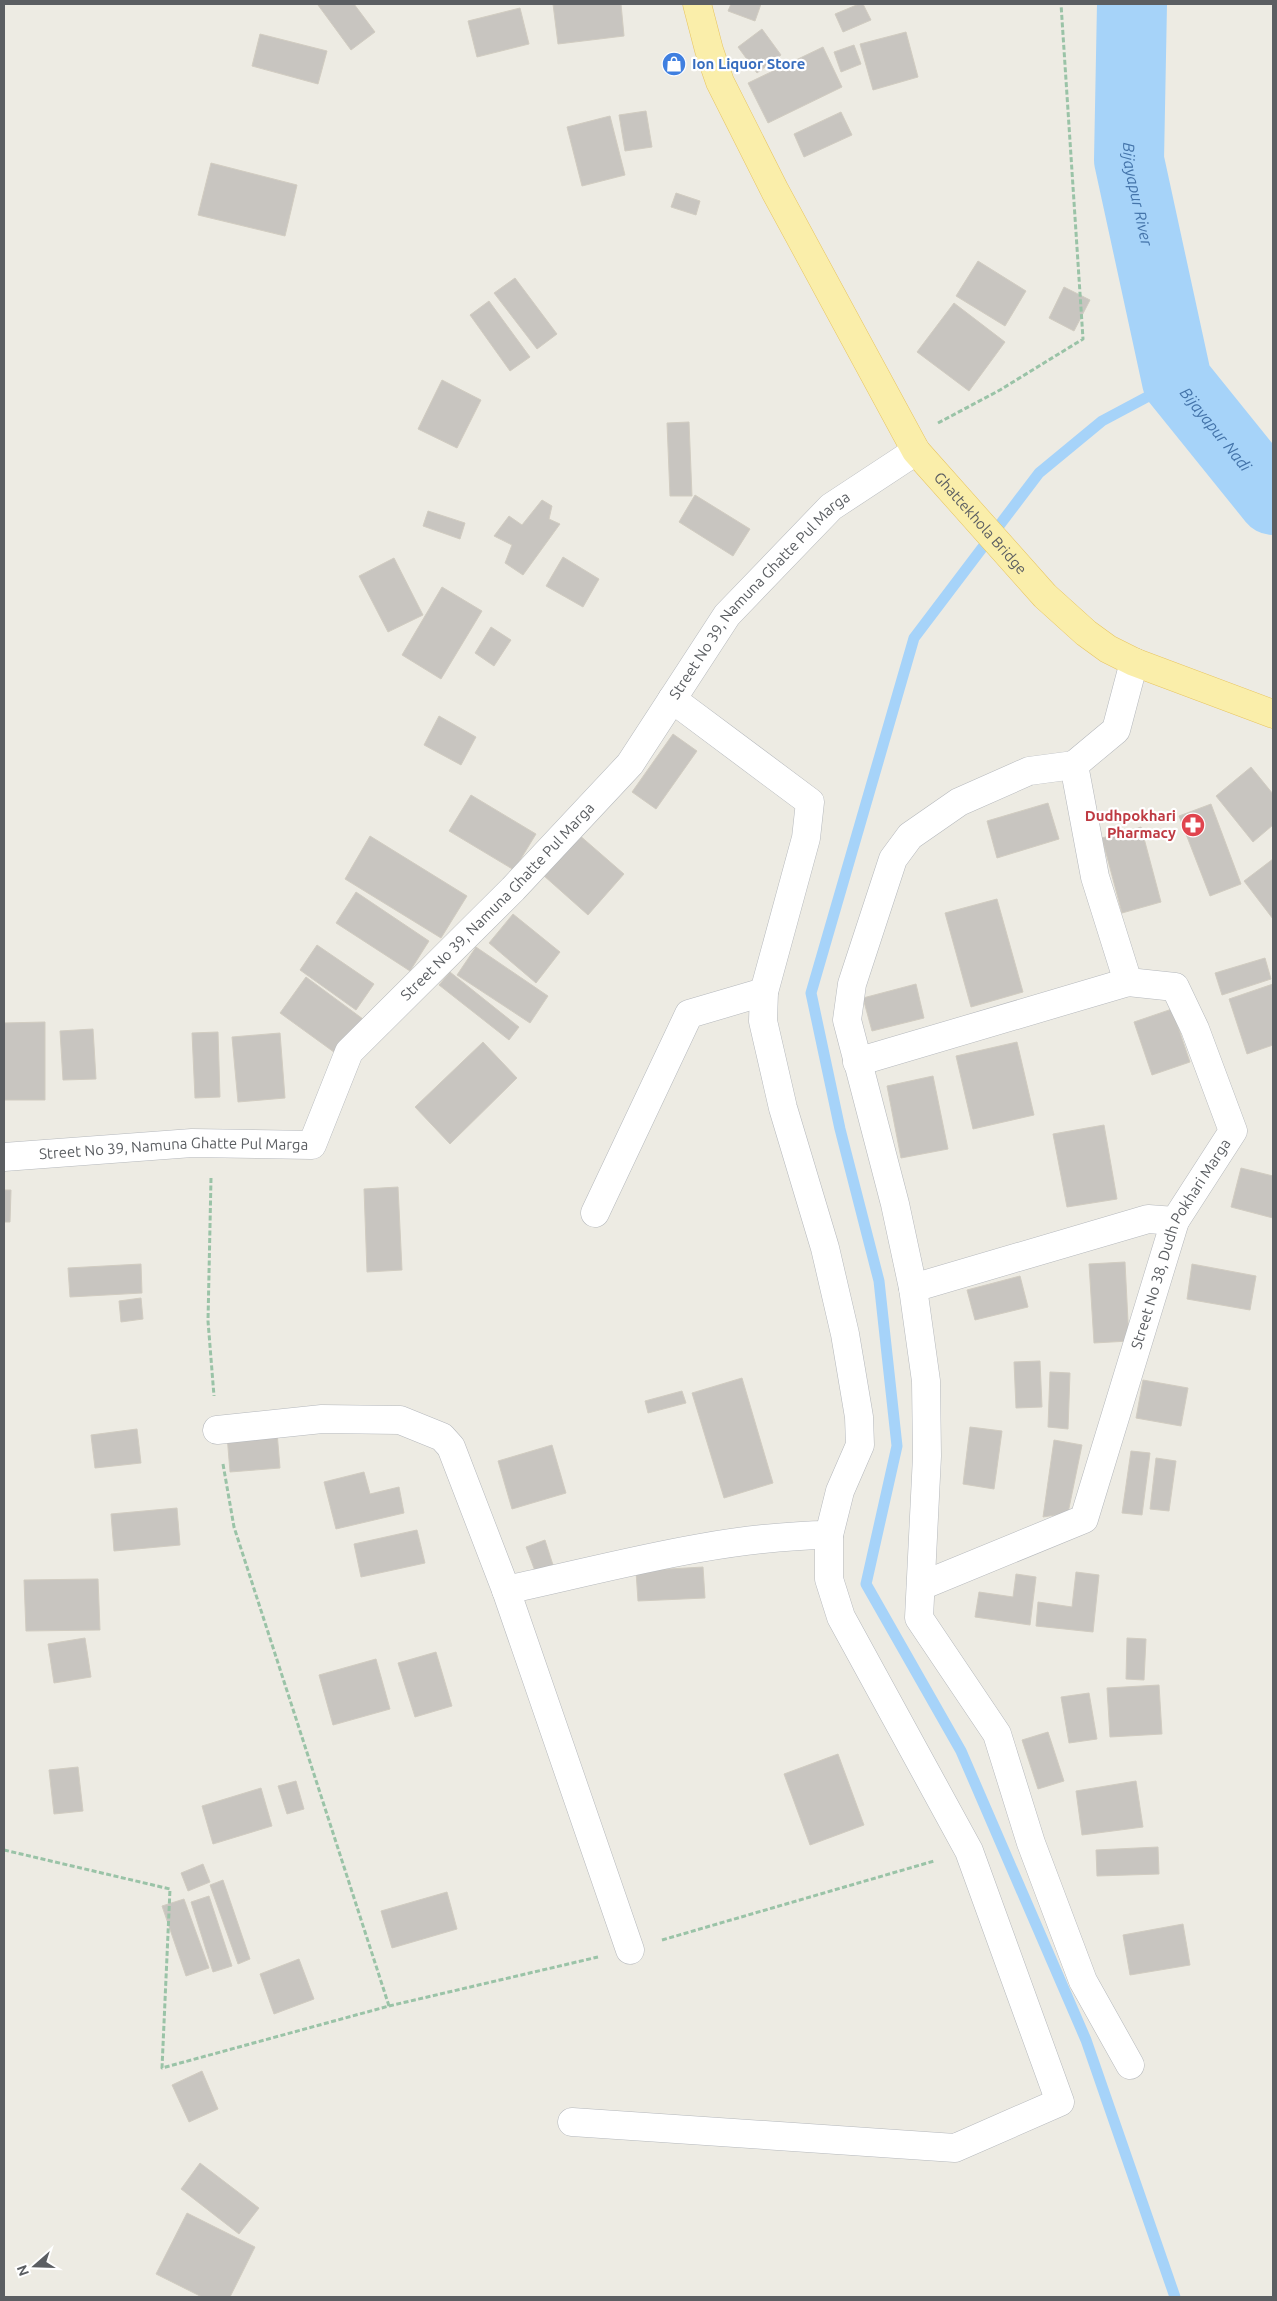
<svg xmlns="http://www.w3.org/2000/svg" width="1277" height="2301" font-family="Ubuntu,sans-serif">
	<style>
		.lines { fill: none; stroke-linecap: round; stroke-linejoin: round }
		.stream { stroke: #a6d3f9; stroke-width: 11 }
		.river { stroke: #a6d3f9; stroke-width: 70 }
		.building { fill: #c8c5c0; stroke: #d1ccc1 }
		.minor-casing { stroke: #b5b8bc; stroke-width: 29 }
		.major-casing { stroke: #e8c560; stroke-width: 29 }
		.path { stroke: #9ac3a7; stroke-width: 3; stroke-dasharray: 5 2.5; stroke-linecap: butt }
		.minor { stroke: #fff; stroke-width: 28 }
		.major { stroke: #faeeaa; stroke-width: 28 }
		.labels { text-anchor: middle; stroke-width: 4.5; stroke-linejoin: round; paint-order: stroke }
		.shop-label { font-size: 15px; font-weight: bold; fill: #366cbe; stroke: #fff; text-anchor: start }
		.street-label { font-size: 15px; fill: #5b5e62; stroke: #fff }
		.health-label { font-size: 15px; font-weight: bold; fill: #be3a42; stroke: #fff; text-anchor: end }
		.water-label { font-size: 16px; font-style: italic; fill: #4474aa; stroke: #fff }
	</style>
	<rect width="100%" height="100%" fill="#edebe3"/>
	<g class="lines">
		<!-- stream -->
		<path class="stream" d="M 1175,2297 L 1086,2040 L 961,1751 L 866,1584 L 897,1446 L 879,1281 L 840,1129 L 811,993 L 914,638 L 1039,473 L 1102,421 L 1177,381"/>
		<!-- river -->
		<path class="river" id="s1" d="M 1132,4 L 1129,160 L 1177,381 L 1273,500"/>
	</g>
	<!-- building -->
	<path class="building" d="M 354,4 L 375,32 L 351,50 L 318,5 Z
		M 553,4 L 621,4 L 624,36 L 558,44 Z
		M 731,4 L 761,4 L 755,21 L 728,11 Z
		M 859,4 L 863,4 L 871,20 L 843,32 L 835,14 Z
		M 520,8 L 529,44 L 477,57 L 468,21 Z
		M 762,29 L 781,55 L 757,73 L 738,47 Z
		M 906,32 L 918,77 L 873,90 L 860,44 Z
		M 260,34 L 327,51 L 318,84 L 252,66 Z
		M 854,45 L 861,64 L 841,72 L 834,52 Z
		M 823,47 L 842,87 L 768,123 L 748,83 Z
		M 646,111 L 652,147 L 625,151 L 619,115 Z
		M 841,112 L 852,135 L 804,157 L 794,134 Z
		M 610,116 L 625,175 L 582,186 L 567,127 Z
		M 211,163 L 297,185 L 285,236 L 198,215 Z
		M 676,193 L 700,201 L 696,215 L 671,207 Z
		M 978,261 L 1026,291 L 1005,326 L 956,296 Z
		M 515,278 L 557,334 L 537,349 L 494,293 Z
		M 1064,287 L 1090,300 L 1074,331 L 1049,318 Z
		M 489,301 L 530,357 L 510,371 L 470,315 Z
		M 954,303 L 1005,342 L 969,391 L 917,352 Z
		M 442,380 L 481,400 L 457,448 L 418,429 Z
		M 689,422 L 692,496 L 670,496 L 667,423 Z
		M 695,495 L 750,529 L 733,556 L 679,522 Z
		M 542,500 L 552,506 L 549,519 L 560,524 L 523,575 L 505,563 L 512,545 L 494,536 L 509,516 L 522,525 Z
		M 428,511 L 465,523 L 460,539 L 423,526 Z
		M 563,557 L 599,579 L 583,607 L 546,586 Z
		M 394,558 L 423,615 L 388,632 L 359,576 Z
		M 442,587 L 482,611 L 441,679 L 402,655 Z
		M 491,627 L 511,640 L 494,666 L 475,653 Z
		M 439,716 L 476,737 L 461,765 L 424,745 Z
		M 673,734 L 697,751 L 656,809 L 632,792 Z
		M 1251,767 L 1273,794 L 1273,825 L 1253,842 L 1216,796 Z
		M 471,795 L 536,834 L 514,870 L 449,831 Z
		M 1048,803 L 1059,839 L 997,858 L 987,821 Z
		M 1211,804 L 1241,884 L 1210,896 L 1179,816 Z
		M 1141,827 L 1161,902 L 1122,913 L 1102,838 Z
		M 578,834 L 624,874 L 588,915 L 543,875 Z
		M 370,836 L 467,896 L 441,938 L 345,879 Z
		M 1273,859 L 1273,919 L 1244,881 Z
		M 356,892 L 429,941 L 410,971 L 336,923 Z
		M 997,899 L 1023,992 L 971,1007 L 945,913 Z
		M 513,914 L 560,952 L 536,983 L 489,943 Z
		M 317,945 L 374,984 L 356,1010 L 300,970 Z
		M 476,947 L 548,996 L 530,1023 L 457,975 Z
		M 1265,958 L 1271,979 L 1222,995 L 1215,973 Z
		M 450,972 L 519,1027 L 509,1040 L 439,985 Z
		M 306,977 L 363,1019 L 338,1055 L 280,1013 Z
		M 916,984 L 924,1018 L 872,1031 L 863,998 Z
		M 1273,984 L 1273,1045 L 1247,1054 L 1229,999 Z
		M 1172,1009 L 1190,1062 L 1152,1075 L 1134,1022 Z
		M 45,1022 L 45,1100 L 4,1100 L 4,1023 Z
		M 93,1029 L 96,1079 L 63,1080 L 60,1031 Z
		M 218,1032 L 220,1097 L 195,1098 L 192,1033 Z
		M 280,1033 L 285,1098 L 238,1102 L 232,1037 Z
		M 483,1042 L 517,1078 L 450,1144 L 415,1107 Z
		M 1017,1042 L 1034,1115 L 973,1129 L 956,1056 Z
		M 933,1076 L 948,1149 L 901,1158 L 887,1086 Z
		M 1104,1125 L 1117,1199 L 1067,1207 L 1053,1134 Z
		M 1241,1168 L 1273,1176 L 1273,1218 L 1231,1207 Z
		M 398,1187 L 402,1270 L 367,1272 L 364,1189 Z
		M 4,1190 L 11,1190 L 10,1222 L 4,1222 Z
		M 1125,1262 L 1129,1341 L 1094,1343 L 1089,1264 Z
		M 141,1264 L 142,1293 L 70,1297 L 68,1268 Z
		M 1192,1264 L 1256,1276 L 1250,1310 L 1187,1299 Z
		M 1020,1276 L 1028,1307 L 975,1320 L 967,1290 Z
		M 141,1298 L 143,1319 L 121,1322 L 119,1301 Z
		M 1040,1361 L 1042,1407 L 1016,1408 L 1014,1362 Z
		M 1050,1372 L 1070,1373 L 1068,1429 L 1048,1427 Z
		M 742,1378 L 773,1483 L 724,1498 L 692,1393 Z
		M 1143,1380 L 1188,1388 L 1181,1426 L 1136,1418 Z
		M 682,1391 L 686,1403 L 648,1413 L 645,1401 Z
		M 970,1427 L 1002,1431 L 994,1489 L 963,1484 Z
		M 137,1429 L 141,1463 L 95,1468 L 91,1435 Z
		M 277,1432 L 280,1468 L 230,1472 L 227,1435 Z
		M 1054,1440 L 1082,1445 L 1068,1513 L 1043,1517 Z
		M 552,1445 L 566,1493 L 512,1509 L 498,1461 Z
		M 1131,1451 L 1150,1453 L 1142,1515 L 1122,1513 Z
		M 1156,1458 L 1176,1461 L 1169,1511 L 1150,1509 Z
		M 364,1472 L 370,1494 L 399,1487 L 404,1513 L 336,1529 L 324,1482 Z
		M 177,1508 L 180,1545 L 114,1551 L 111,1514 Z
		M 417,1530 L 425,1563 L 361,1577 L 354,1544 Z
		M 545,1540 L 553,1565 L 535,1571 L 526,1547 Z
		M 703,1567 L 705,1598 L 638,1601 L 636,1571 Z
		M 1076,1572 L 1099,1575 L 1093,1632 L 1036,1626 L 1038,1602 L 1072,1607 Z
		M 1016,1574 L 1036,1577 L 1030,1625 L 975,1617 L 979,1592 L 1013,1597 Z
		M 98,1579 L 100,1630 L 26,1631 L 24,1580 Z
		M 85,1638 L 91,1677 L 54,1683 L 48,1644 Z
		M 1127,1638 L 1146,1639 L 1144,1680 L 1126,1679 Z
		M 436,1652 L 452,1706 L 415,1717 L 398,1663 Z
		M 376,1659 L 390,1709 L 333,1725 L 319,1675 Z
		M 1159,1685 L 1162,1734 L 1110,1737 L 1107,1688 Z
		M 1089,1693 L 1097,1739 L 1069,1743 L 1061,1697 Z
		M 1048,1732 L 1064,1781 L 1038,1789 L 1022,1740 Z
		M 838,1754 L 864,1825 L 810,1845 L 784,1774 Z
		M 78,1767 L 83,1811 L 54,1814 L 49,1770 Z
		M 296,1781 L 304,1809 L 287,1814 L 278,1786 Z
		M 1136,1781 L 1143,1827 L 1082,1835 L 1076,1791 Z
		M 261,1788 L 272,1826 L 213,1844 L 202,1806 Z
		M 1158,1847 L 1159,1874 L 1097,1876 L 1096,1850 Z
		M 203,1864 L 210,1882 L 188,1891 L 181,1873 Z
		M 223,1880 L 250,1959 L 238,1964 L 210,1885 Z
		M 447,1892 L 457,1929 L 392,1948 L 381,1911 Z
		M 209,1896 L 232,1966 L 213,1972 L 191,1902 Z
		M 184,1899 L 209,1968 L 186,1976 L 162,1906 Z
		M 1183,1924 L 1190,1965 L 1130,1975 L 1123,1935 Z
		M 299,1959 L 314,1999 L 274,2014 L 260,1974 Z
		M 202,2071 L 218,2109 L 189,2122 L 172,2085 Z
		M 200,2163 L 259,2208 L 239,2234 L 181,2189 Z
		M 187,2213 L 255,2247 L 230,2297 L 202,2297 L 156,2274 Z"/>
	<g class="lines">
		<!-- minor casing -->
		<g class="minor-casing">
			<g id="minor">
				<path d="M 1074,765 L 1029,771 L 959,802 L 910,836 L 893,859 L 852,984 L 847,1020 L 895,1204 L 913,1288 L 926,1381 L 927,1456 L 919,1618 L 997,1734 L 1031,1843 L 1083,1981 L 1130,2065"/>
				<path d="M 857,1062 L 1128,982"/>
				<path id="s2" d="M 4,1157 L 192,1143 L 312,1145 L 349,1052 L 513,889 L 630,764 L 727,615 L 831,507 L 916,451"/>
				<path d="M 595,1213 L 689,1014 L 764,992"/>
				<path d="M 913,1288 L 1148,1219 L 1175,1221"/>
				<path d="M 217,1430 L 322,1419 L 400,1420 L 442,1437 L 451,1447 L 506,1590 L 630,1950"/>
				<path id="s3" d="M 921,1586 L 1084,1519 L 1175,1221 L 1233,1131 L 1195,1029 L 1175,987 L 1128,982 L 1095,877 L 1074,765 L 1116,730 L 1134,662"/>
				<path d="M 506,1590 C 612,1567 720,1536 829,1535"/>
				<path d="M 572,2122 L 955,2148 L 1060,2102 L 969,1851 L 841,1617 L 829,1579 L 829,1535 L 840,1491 L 860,1445 L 859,1417 L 845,1334 L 825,1248 L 783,1108 L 763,1021 L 764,992 L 806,838 L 810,802 L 672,699"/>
			</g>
		</g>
		<!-- major casing -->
		<g class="major-casing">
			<g id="major">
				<path id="s4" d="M 697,4 L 709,50 L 720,82 L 775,191 L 916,451 L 1045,596 L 1086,633 L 1108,649 L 1134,662 L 1273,714"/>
			</g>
		</g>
		<!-- path -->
		<path class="path" d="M 938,423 L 1000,390 L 1083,339 L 1061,4
			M 211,1178 L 208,1321 L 214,1396
			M 223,1464 L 234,1527 L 389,2006
			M 4,1850 L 170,1889 L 162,2068 L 389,2006 L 598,1957
			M 662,1940 L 934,1861"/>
		<!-- minor -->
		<use href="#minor" class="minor"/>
		<!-- major -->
		<use href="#major" class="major"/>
	</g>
	<!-- icons -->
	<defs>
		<g id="shop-disc" transform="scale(1.25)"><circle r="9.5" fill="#3f7fe0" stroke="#fff"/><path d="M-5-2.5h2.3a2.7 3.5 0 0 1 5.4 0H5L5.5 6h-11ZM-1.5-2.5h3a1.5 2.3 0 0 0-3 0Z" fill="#fff"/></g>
		<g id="pharmacy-disc" transform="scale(1.25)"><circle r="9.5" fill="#e0444e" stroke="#fff"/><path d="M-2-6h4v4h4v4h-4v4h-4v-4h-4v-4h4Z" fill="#fff"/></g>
	</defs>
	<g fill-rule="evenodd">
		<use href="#shop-disc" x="674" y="64"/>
		<use href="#pharmacy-disc" x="1193" y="825"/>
	</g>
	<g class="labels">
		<!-- shop labels -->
		<g class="shop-label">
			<text x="692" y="69">Ion Liquor Store</text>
		</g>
		<!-- street labels -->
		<g class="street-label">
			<text dy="5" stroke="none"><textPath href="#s4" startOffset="596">Ghattekhola Bridge</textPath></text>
			<text dy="5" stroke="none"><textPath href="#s2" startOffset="1025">Street No 39, Namuna Ghatte Pul Marga</textPath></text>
			<text dy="5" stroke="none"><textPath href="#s2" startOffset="620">Street No 39, Namuna Ghatte Pul Marga</textPath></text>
			<text dy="5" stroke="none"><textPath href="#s2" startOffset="170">Street No 39, Namuna Ghatte Pul Marga</textPath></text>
			<text dy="5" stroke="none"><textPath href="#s3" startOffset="469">Street No 38, Dudh Pokhari Marga</textPath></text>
		</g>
		<!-- health labels -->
		<g class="health-label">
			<text x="1176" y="821">Dudhpokhari<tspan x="1176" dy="17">Pharmacy</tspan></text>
		</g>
		<!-- water labels -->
		<g class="water-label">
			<text dy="6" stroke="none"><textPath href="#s1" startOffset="191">Bijayapur River</textPath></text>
			<text dy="6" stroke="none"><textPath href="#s1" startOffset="444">Bijayapur Nadi</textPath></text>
		</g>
	</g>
	<!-- border -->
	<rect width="1277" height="2301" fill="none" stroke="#5b5e62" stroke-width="10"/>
	<!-- north arrow -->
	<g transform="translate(35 2266) rotate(250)" stroke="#ffffff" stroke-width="4" paint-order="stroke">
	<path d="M0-4L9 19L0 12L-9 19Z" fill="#5b5e62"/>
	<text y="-8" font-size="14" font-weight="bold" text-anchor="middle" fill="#5b5e62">N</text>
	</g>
</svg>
